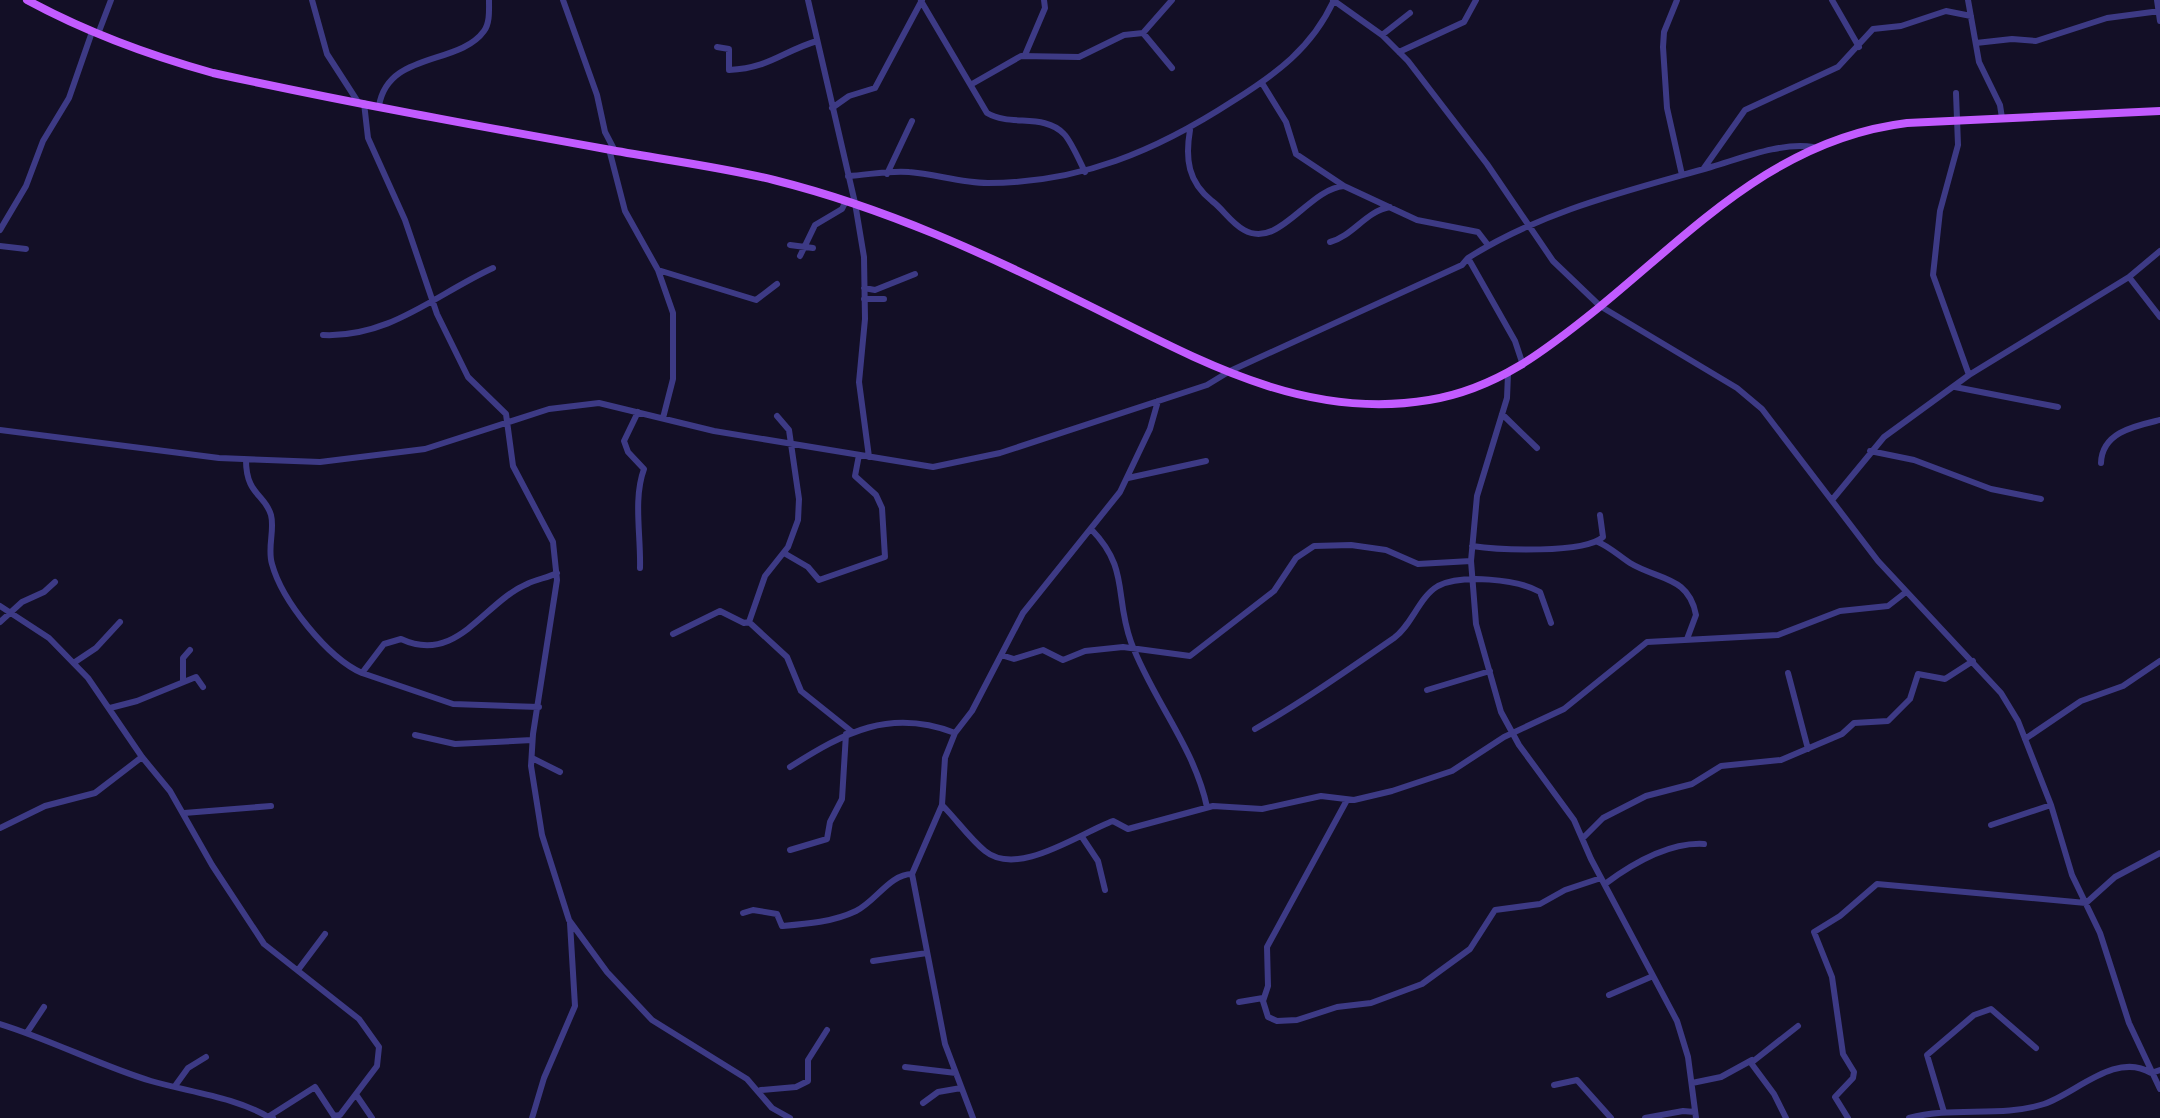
<svg xmlns="http://www.w3.org/2000/svg" width="2160" height="1118" font-family="'Golos Text',sans-serif">
	<style>
		.lines { fill: none; stroke-linecap: round; stroke-linejoin: round }
		.minor { stroke: #3d3a85; stroke-width: 6 }
		.major { stroke: #c25bff; stroke-width: 8 }
	</style>
	<rect width="100%" height="100%" fill="#130f26"/>
	<g class="lines">
		<!-- minor -->
		<path class="minor" d="M 312,0 L 327,54 L 358,102
			M 563,0 L 597,95 L 605,132 L 615,151
			M 808,0 L 855,203 L 864,257 L 865,319 L 859,382 L 869,457
			M 1333,0 L 1382,35 L 1408,61 L 1487,164 L 1553,261 L 1600,306 L 1737,388 L 1762,409 L 1878,561 L 2001,693 L 2018,721 L 2051,805 L 2072,875 L 2100,933 L 2129,1023 L 2160,1089
			M 1677,0 L 1664,32 L 1663,47 L 1667,108 L 1682,175
			M 1832,0 L 1859,47
			M 1968,0 L 1979,62 L 2000,105 L 2002,118
			M 2157,0 L 2160,21
			M 921,1 L 987,113 C 1011,127 1044,113 1064,134 C 1071,141 1080,162 1085,172
			M 1143,33 L 1172,68
			M 98,34 L 111,0
			M 1382,35 L 1410,13
			M 1976,43 L 2012,39 L 2036,41 L 2107,18 L 2160,11
			M 717,47 L 729,49 L 729,70 C 770,68 783,51 817,41
			M 1399,52 L 1464,22 L 1476,0
			M 1025,55 L 1045,8 L 1044,0
			M 1262,83 L 1286,122 L 1296,154 L 1344,186
			M 972,84 L 1021,56 L 1079,57 L 1124,35 L 1143,33 L 1172,0
			M 1956,93 L 1958,145 L 1940,211 L 1933,275 L 1969,375
			M 364,103 L 368,138 L 405,220 L 437,314 L 468,377 L 506,414 L 513,466 L 553,542 L 557,580 L 533,734 L 531,766 L 542,835 L 569,920 L 607,972 L 652,1020 L 747,1079 L 772,1108 L 790,1118
			M 379,106 C 388,51 459,66 484,31 C 490,23 489,10 489,0
			M 832,108 L 849,96 L 875,88 L 922,0
			M 1190,130 C 1185,159 1188,182 1212,201 C 1224,210 1230,222 1244,230 C 1279,250 1308,189 1344,186 L 1417,220 L 1478,232 L 1488,245
			M 609,149 L 625,211 L 658,270 L 673,313 L 673,379 L 663,418
			M 1704,168 L 1745,110 L 1838,67 L 1873,29 L 1901,26 L 1946,11 L 1971,16
			M 887,174 L 912,121
			M 848,176 C 868,175 890,170 909,172 C 936,174 960,183 988,183 C 1080,183 1156,151 1233,101 C 1276,74 1312,48 1334,0
			M 0,230 L 26,186 L 43,141 L 69,98 L 92,32
			M 1330,242 C 1353,236 1366,211 1390,207
			M 790,245 L 813,248
			M 0,246 L 26,249
			M 800,256 L 815,225 L 842,209 L 846,201
			M 1468,258 L 1515,341 L 1523,365
			M 658,270 L 756,300 L 777,284
			M 2129,277 L 2160,317
			M 864,288 L 875,290 L 915,274
			M 864,299 L 884,299
			M 323,335 C 390,338 436,294 493,268
			M 1508,374 L 1507,398 L 1477,496 L 1471,561 L 1476,624 L 1501,712 L 1519,745 L 1574,820 L 1591,859 L 1677,1021 L 1688,1057 L 1696,1118
			M 1955,387 L 2058,407
			M 638,412 L 624,441 L 628,452 L 644,469 C 633,499 641,535 640,568
			M 1502,414 L 1537,448
			M 777,416 L 789,430 L 799,499 L 798,520 L 788,547 L 765,576 L 749,622 L 787,657 L 801,691 L 851,731
			M 0,430 L 219,458 L 320,462 L 425,449 L 549,409 L 599,403 L 714,431 L 933,467 L 1000,453 L 1207,385 L 1230,371 L 1462,265 L 1468,258 C 1542,211 1627,191 1711,167 C 1742,158 1781,142 1813,147
			M 1870,451 L 1914,460 L 1991,489 L 2041,499
			M 246,460 C 246,495 265,494 271,515 C 275,530 267,548 272,564 C 282,601 328,658 362,673 L 384,644 L 401,639 C 457,665 483,603 527,584 C 537,579 547,578 557,573
			M 2101,463 C 2102,432 2135,426 2160,420
			M 1128,478 L 1206,461
			M 1832,500 L 1884,437 L 1969,375 L 2129,277 L 2160,251
			M 1091,529 C 1130,569 1114,595 1131,642 C 1152,699 1194,746 1207,807
			M 1598,542 C 1610,547 1619,556 1630,563 C 1658,580 1689,576 1696,615 L 1687,639
			M 1472,546 C 1498,550 1584,554 1603,537 L 1600,515
			M 784,553 L 808,567 L 819,580 L 885,557 L 882,508 L 876,495 L 855,476 L 859,455
			M 0,606 L 49,638 L 88,678 L 142,757 L 170,791 L 212,865 L 264,944 L 359,1019 L 379,1047 L 377,1066 L 340,1115 L 334,1116 L 315,1087 L 271,1115 L 273,1118
			M 0,622 L 22,602 L 44,592 L 55,582
			M 673,634 L 720,611 L 744,623 L 749,622
			M 1001,655 L 1014,659 L 1043,650 L 1063,660 L 1085,651 L 1123,647 L 1190,656 L 1274,591 L 1296,558 L 1314,546 L 1351,545 L 1386,550 L 1418,564 L 1471,561
			M 75,662 L 96,648 L 120,622
			M 362,673 L 453,704 L 539,707
			M 1788,673 L 1808,749
			M 183,680 L 183,658 L 190,650
			M 1427,690 L 1490,671
			M 110,708 L 137,701 L 196,677 L 203,687
			M 1255,729 C 1304,701 1349,669 1394,638 C 1412,625 1419,597 1438,586 C 1462,574 1517,579 1540,592 L 1551,623
			M 415,735 L 455,744 L 532,740
			M 2025,739 L 2081,701 L 2123,686 L 2160,661
			M 532,758 L 560,772
			M 790,767 C 845,732 890,708 955,733
			M 1347,800 L 1267,947 L 1268,986 L 1263,1001 L 1268,1017 L 1277,1021 L 1297,1020 L 1337,1007 L 1371,1003 L 1422,984 L 1470,949 L 1495,910 L 1540,904 L 1565,890 L 1601,878
			M 942,805 C 957,820 969,838 985,851 C 1018,878 1080,833 1113,821 L 1128,829 L 1213,806 L 1262,809 L 1321,796 L 1354,800 L 1392,791 L 1452,771 L 1504,737 L 1564,709 L 1647,642 L 1778,635 L 1840,611 L 1888,606 L 1906,592
			M 184,813 L 271,806
			M 1991,825 L 2051,805
			M 0,828 L 45,806 L 95,793 L 142,757
			M 1082,837 L 1098,861 L 1105,890
			M 1583,838 L 1603,818 L 1646,796 L 1692,784 L 1721,766 L 1781,760 L 1842,734 L 1854,723 L 1888,721 L 1910,699 L 1918,674 L 1945,679 L 1973,661
			M 790,850 L 827,839 L 830,822 L 842,799 L 846,734
			M 1605,884 C 1632,864 1669,842 1704,844
			M 743,913 L 753,910 L 777,914 L 782,926 C 807,924 833,922 856,911 C 876,901 890,874 912,874
			M 873,961 L 927,953
			M 298,970 L 325,934
			M 1609,995 L 1653,976
			M 1239,1002 L 1263,998
			M 0,1024 C 52,1040 101,1066 151,1081 C 189,1092 236,1097 270,1118
			M 28,1031 L 44,1007
			M 905,1067 L 956,1073
			M 1692,1083 L 1721,1077 L 1752,1060
			M 1554,1085 L 1577,1080 L 1611,1118
			M 175,1086 L 188,1068 L 206,1057
			M 761,1090 L 796,1087 L 808,1081 L 808,1060 L 827,1030
			M 357,1096 L 372,1118
			M 923,1103 L 938,1092 L 961,1088
			M 1944,1112 L 1927,1055 L 1974,1015 L 1991,1009 L 2036,1048
			M 532,1118 L 544,1078 L 575,1006 L 570,923
			M 973,1118 L 945,1044 L 912,874 L 942,805 L 945,758 L 955,733 L 972,711 L 1023,613 L 1120,492 L 1150,429 L 1158,401
			M 1645,1118 L 1683,1111 L 1695,1112
			M 1786,1118 L 1774,1094 L 1751,1063 L 1798,1026
			M 1848,1118 L 1835,1097 L 1853,1078 L 1854,1072 L 1843,1054 L 1832,977 L 1814,932 L 1840,916 L 1877,884 L 2086,903 L 2115,877 L 2160,853
			M 1909,1118 C 1953,1106 2001,1118 2044,1104 C 2075,1094 2116,1051 2151,1073 L 2160,1070"/>
		<!-- major -->
		<path class="major" d="M 27,0 C 86,32 148,55 213,73 C 345,102 478,126 611,150 C 665,160 721,167 774,180 C 886,208 988,255 1090,306 C 1199,360 1304,421 1429,400 C 1497,389 1546,350 1597,309 C 1694,230 1776,139 1907,123 L 2160,111"/>
	</g>
</svg>
